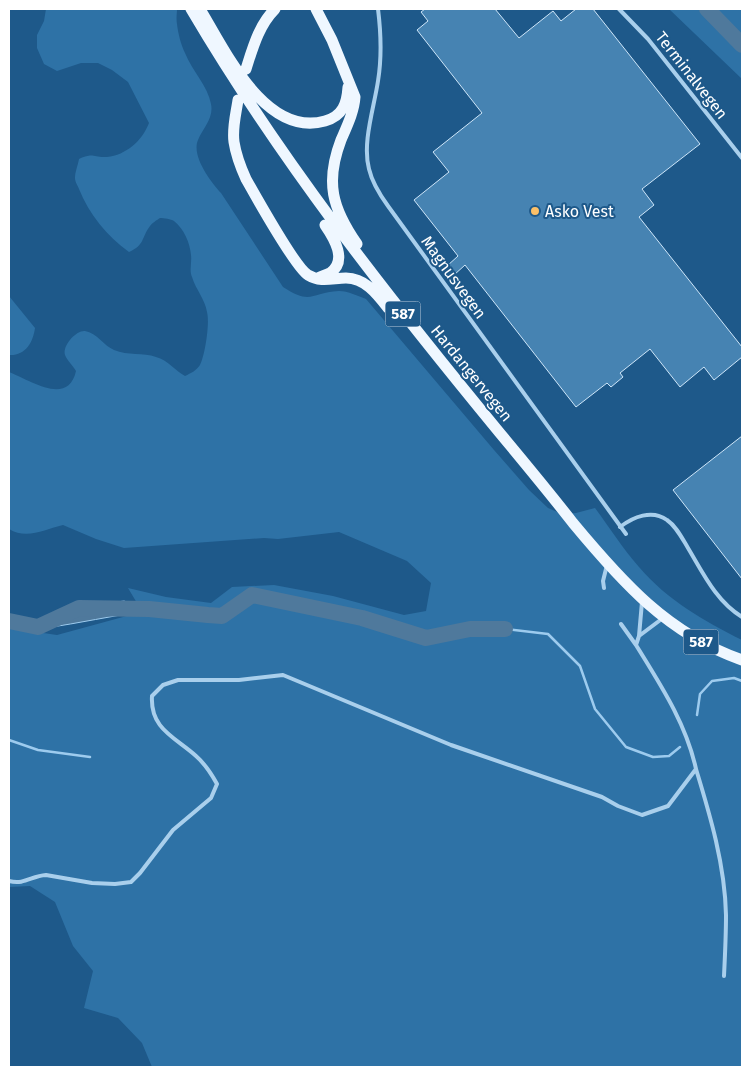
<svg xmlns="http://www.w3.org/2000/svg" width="751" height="1076" font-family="'Fira Sans',sans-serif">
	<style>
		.green { fill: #2e72a6 }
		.water { fill: #4f799c; stroke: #9dcbee }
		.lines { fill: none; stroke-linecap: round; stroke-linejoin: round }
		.stream { stroke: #9dcbee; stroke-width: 2.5 }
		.river { stroke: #4f799c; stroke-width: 16 }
		.building { fill: #4683b2; stroke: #cee6f9 }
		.service { stroke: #a9cfec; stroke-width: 4 }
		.primary { stroke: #eff7ff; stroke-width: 11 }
		.poi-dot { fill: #fbc068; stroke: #1e598a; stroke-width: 2 }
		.labels { text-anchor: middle; stroke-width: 4; stroke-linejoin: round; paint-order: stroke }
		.shield { fill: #1e598a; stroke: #bccddc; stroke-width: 1 }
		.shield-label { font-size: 15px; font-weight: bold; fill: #fff }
		.street-label { font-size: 16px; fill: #fff; stroke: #1e598a }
		.poi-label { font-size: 16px; fill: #fff; stroke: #1e598a; text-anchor: start }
	</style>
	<rect width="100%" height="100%" fill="#1e598a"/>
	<!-- green -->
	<path class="green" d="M 46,9 L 177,9 C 177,13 176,19 177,24 C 178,33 181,45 185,53 C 192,71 208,86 211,104 C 214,118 203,128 198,140 C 191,156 211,182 221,193 L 283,287 C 312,306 311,292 339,291 C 348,291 358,296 366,299 L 494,450 L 529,490 L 548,508 L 562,514 L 576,513 L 595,508 C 610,528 623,549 639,567 C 667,600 704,621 742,640 L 742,1067 L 152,1067 L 142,1043 L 118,1018 L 84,1008 L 93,971 L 73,946 L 55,902 L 30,886 L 9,887 L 9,628 L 57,635 L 145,611 L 149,609 L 137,603 L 128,588 L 166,597 L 211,603 L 232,587 L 274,585 L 333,596 L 404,615 L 426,611 L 431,583 L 407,561 L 339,532 L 278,539 L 264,538 L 124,548 L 96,539 L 63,525 C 45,529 27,540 9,529 L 9,372 C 30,380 68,407 76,371 C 73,366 67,360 65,355 C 62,346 76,330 85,331 C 97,333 104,346 114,350 C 128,356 143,352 156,357 C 168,360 175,371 185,376 C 191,373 196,371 200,365 C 205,355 210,323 207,312 C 205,299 196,290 192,277 C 189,270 192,263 191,255 C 190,243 184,229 174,221 C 171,219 164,218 160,218 C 157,220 152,223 150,226 C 141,238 145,245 129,252 C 107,236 89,214 79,189 C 78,186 75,182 75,178 C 75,172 78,165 79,159 C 94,152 93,158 107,157 C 126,155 142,141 149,123 L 128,82 L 112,70 L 98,63 L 81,63 L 57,71 L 44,64 L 37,48 L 37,35 L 44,21 Z
		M 669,9 L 742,9 L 742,79 Z
		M 9,296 L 35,328 C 33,343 25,356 9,355 Z"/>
	<!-- water -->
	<path class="water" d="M 124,601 L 149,609 L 145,611 C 112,616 79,623 46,628 L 38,627 C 63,611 94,605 124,601 Z"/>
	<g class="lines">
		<!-- stream -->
		<path class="stream" d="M 505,629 L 548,634 L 580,666 L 595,709 L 626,747 L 653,757 L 669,756 L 680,747
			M 697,715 L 700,694 L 712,681 L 734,678 L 742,681
			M 9,740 L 38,750 L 90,757"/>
		<!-- river -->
		<path class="river" d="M 707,9 L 742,45
			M 9,621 L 38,627 L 79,608 L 149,609 L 208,615 L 222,616 L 252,595 L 362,618 L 426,638 L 470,629 L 505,629"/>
	</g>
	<!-- building -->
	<path class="building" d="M 425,9 L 495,9 L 519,38 L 553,11 L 561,21 L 576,9 L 593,9 L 700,144 L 642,189 L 654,205 L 639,217 L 742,347 L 742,357 L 714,380 L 704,367 L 680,387 L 650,349 L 620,373 L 623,377 L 611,387 L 607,383 L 576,407 L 465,265 L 454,275 L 447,266 L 458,256 L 414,200 L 449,172 L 433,152 L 482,113 L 417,30 L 428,21 L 421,12 Z
		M 742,436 L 742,579 L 673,490 Z"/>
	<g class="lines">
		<!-- service -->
		<path class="service" d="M 378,9 C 381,33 382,57 378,81 C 374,108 362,143 369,169 C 372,182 380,195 388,206 L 626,534
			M 619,9 L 648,39 L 742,158
			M 620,527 C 633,517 652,509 667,520 C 676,526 682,538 688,548 C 703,573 716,601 742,617
			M 604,588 L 603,581 L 607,565
			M 621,624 L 636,645 L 639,636 L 642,602
			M 639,636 L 663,618
			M 696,769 C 710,815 725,865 726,915 C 726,935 725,956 724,976
			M 9,881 C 25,885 31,876 46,875 L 92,883 L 115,884 L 131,882 L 140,873 L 173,830 L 211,798 L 217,784 C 211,773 205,764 196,756 C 175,737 150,729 152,696 L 163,685 L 178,680 L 239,680 L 283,675 L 451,745 L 602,797 L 618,806 L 642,815 L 668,806 L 696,769 C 686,723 660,684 636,645"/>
		<!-- primary -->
		<path class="primary" d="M 191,9 C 280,160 388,297 499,432 C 524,462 549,492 573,523 C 622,582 668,634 742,660
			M 200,9 C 225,50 265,138 325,121 C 343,116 347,103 348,87
			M 316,9 L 332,40 L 355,97 C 354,112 347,126 341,140 C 325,182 332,208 357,244
			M 246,69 C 253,47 259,25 275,9
			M 238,100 C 236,114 232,128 234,142 C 236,155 241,168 246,179 C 255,195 296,268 308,275 C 321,283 333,278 346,278 C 365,278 377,294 388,308
			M 318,278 C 322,276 326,275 330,273 C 348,261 334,238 325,225"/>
	</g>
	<!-- markers -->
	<circle class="poi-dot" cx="535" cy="211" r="5"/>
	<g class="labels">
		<!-- shield labels -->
		<g class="shield">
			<rect x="385.5" y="301.5" width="35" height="25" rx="4"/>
			<rect x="683.5" y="629.5" width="35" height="25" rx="4"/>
		</g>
		<g class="shield-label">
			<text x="403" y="319">587</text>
			<text x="701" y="647">587</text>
		</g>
		<!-- street labels -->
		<g class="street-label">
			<text transform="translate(692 75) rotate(52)" y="6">Terminalvegen</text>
			<text transform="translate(454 277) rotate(54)" y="6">Magnusvegen</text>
			<text transform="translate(472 373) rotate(51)" y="6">Hardangervegen</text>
		</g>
		<!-- poi labels -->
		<g class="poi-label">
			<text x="545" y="217">Asko Vest</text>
		</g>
	</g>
	<!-- border -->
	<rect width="751" height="1076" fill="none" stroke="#ffffff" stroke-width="20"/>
</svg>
